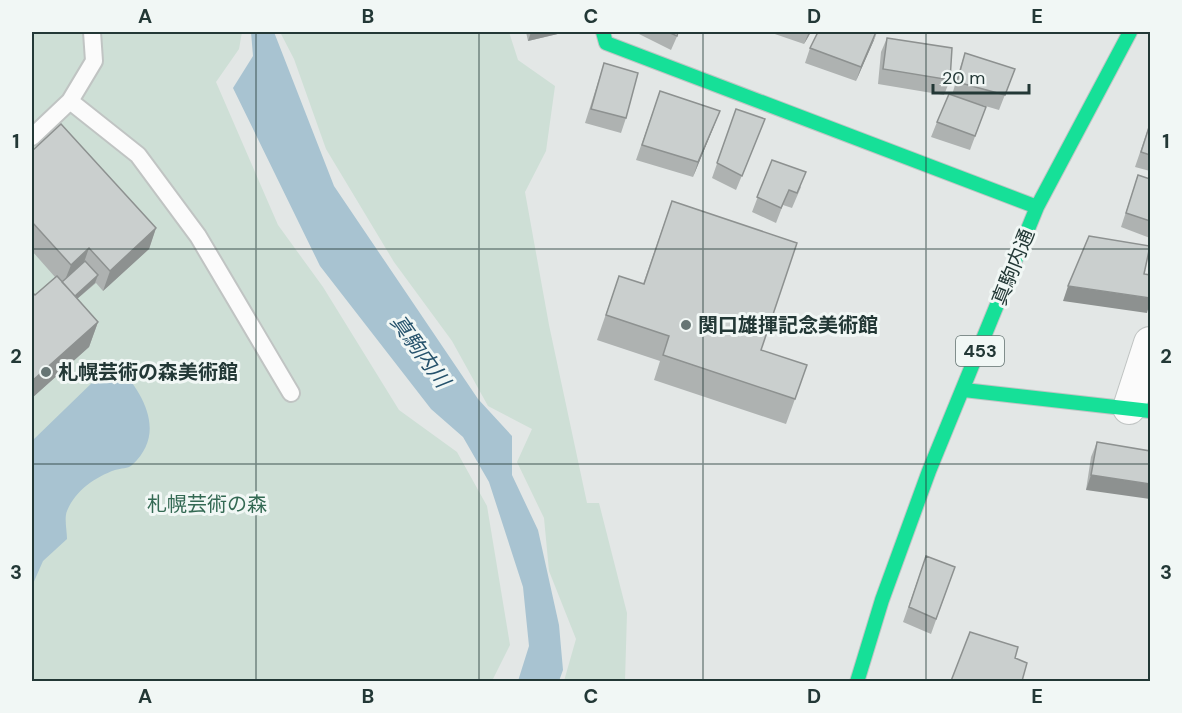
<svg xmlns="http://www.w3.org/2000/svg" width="1182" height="713" font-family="'DM Sans','Noto Sans JP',sans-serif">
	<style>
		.green { fill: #cedfd6 }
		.water { fill: #a8c3d1 }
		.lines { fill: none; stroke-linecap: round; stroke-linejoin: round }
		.lane-casing { stroke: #c0c4c3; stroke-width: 20 }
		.street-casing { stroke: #c0c4c3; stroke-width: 34 }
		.fast-casing { stroke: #bfc5c4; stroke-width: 16 }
		.lane { stroke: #fbfbfb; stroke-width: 16 }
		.street { stroke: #fbfbfb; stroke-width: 32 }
		.fast { stroke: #16e098; stroke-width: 14 }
		.wall { fill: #aeb2b1 }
		.shaded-wall { fill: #8d9190 }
		.building { fill: #cacfce; stroke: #8d9190; stroke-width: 1.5 }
		.grid { fill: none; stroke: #233836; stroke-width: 1.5; stroke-opacity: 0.55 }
		.poi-dot { fill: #667574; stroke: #f1f7f5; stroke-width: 2 }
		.labels { text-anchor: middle; stroke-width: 6; stroke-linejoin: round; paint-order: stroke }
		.shield { fill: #f1f7f5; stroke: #61716f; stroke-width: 1.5 }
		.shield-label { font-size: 18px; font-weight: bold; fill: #233836 }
		.street-label { font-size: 20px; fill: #233836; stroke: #f1f7f5 }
		.poi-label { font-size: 20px; font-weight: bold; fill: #233836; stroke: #f1f7f5; text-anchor: start }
		.park-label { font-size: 20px; fill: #336953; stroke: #f1f7f5 }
		.water-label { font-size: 21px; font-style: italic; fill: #25526c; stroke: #f1f7f5 }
		.neatline { fill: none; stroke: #233836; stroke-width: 2 }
		.grid-label { font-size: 20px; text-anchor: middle; font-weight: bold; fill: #233836 }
	</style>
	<rect width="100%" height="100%" fill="#e3e7e6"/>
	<!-- green -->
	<path class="green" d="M 32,32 L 242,32 L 239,49 L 216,82 L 278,225 L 323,287 L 399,410 L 457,452 L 487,506 L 510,645 L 492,681 L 32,681 Z
		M 280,32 L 509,32 L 518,60 L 555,86 L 546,151 L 525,192 L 549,325 L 587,503 L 599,503 L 627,613 L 625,681 L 564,681 L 576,639 L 549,571 L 544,518 L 517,462 L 532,429 L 488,406 L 452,341 L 394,262 L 326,149 L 294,59 Z"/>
	<!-- water -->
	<path class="water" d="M 251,32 L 274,32 L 334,186 L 478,399 L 512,436 L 512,475 L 538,530 L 559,625 L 563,670 L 559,681 L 518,681 L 529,646 L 523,587 L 489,482 L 463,437 L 431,409 L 320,266 L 233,88 L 253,56 Z
		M 117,364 C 142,392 168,432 132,465 C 128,469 121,468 115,470 C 95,477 75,491 67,511 C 64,518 67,531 67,539 L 43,561 L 32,586 L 32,441 L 99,376 Z"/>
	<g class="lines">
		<!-- lane casing -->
		<g class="lane-casing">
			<path id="lane" d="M 70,101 L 138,155 L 198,236 L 291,393
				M 32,137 L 70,101 L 94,61 L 92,32"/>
		</g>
		<!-- street casing -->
		<g class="street-casing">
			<path id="street" d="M 1129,408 L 1150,343"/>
		</g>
		<!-- fast casing -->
		<g class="fast-casing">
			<path id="fast" d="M 603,32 L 606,43 L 1037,207
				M 964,390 L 1150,411
				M 857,682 L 882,600 L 929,471 L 1037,207 L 1130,32"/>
		</g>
		<!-- lane -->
		<use href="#lane" class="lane"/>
		<!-- street -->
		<use href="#street" class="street"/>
		<!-- fast -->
		<use href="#fast" class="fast"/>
	</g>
	<!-- wall -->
	<path class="wall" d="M 526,32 L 566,32 L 528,41 Z
		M 638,32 L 679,32 L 671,50 L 637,33 Z
		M 769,32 L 811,32 L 804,44 Z
		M 887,38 L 950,80 L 944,95 L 878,84 L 881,52 Z
		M 874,40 L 856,81 L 805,63 L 810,48 Z
		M 965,53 L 1015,69 L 999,110 L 965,100 L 986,107 L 970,150 L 931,137 L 937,122 L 952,95 L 960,68 Z
		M 604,63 L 626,118 L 621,133 L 585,123 Z
		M 660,91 L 714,126 L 693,177 L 636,160 Z
		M 736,109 L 759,134 L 736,190 L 712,178 Z
		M 1150,123 L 1150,171 L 1135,167 Z
		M 32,151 L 156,228 L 149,249 L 103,291 L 96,283 L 77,299 L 98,322 L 89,347 L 32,398 L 32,292 L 35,295 L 55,277 L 32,251 Z
		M 772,160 L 801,187 L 792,208 L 783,205 L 776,223 L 752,212 Z
		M 1138,175 L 1150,179 L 1150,238 L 1121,227 Z
		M 672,201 L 761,350 L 795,399 L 786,424 L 654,380 L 660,361 L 597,340 L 619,276 L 643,284 Z
		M 1097,442 L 1150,451 L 1086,490 L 1091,457 Z
		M 926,556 L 955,567 L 931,634 L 903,622 Z"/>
	<!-- shaded-wall -->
	<path class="shaded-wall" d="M 531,32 L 566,32 L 528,41 Z
		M 809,32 L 811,32 L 804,44 Z
		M 877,32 L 874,40 L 856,81 L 861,67 Z
		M 720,111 L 714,126 L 693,177 L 698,162 Z
		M 156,228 L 149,249 L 103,291 L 110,271 Z
		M 89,248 L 82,268 L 63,285 L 71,265 Z
		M 98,275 L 95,283 L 60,314 L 63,306 Z
		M 1068,286 L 1150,298 L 1150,302 L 1147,313 L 1063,301 Z
		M 98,322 L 89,347 L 32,398 L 32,381 Z
		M 1091,475 L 1150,484 L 1150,499 L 1086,490 Z"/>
	<!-- building -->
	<path class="building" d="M 668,32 L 678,32 L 677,36 Z
		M 818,32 L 876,32 L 861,67 L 810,48 Z
		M 887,38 L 952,48 L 950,80 L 883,69 Z
		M 965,53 L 1015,69 L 1005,95 L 957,82 Z
		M 604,63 L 638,73 L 626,118 L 591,109 Z
		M 660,91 L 720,111 L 698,162 L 642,145 Z
		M 949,94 L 986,107 L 975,136 L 937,122 Z
		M 736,109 L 765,119 L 742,176 L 717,163 Z
		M 61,124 L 156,228 L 110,271 L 89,248 L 71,265 L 32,222 L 32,187 L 33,185 L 32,183 L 32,151 Z
		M 1150,124 L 1150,155 L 1141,152 Z
		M 772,160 L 806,172 L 797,193 L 789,190 L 781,208 L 757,197 Z
		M 1138,175 L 1150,179 L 1150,221 L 1126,213 Z
		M 672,201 L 797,243 L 761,350 L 807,365 L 795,399 L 663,355 L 669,336 L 606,315 L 619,276 L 644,284 Z
		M 1089,236 L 1150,246 L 1144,274 L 1150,275 L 1150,298 L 1068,286 Z
		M 85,261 L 98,275 L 75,296 L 62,282 Z
		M 57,276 L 98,322 L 32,381 L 32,292 L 35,295 Z
		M 1097,442 L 1150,451 L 1150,484 L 1091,475 Z
		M 926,556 L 955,567 L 936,619 L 909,607 Z
		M 970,632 L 1018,647 L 1015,658 L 1027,663 L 1022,681 L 951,681 Z"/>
	<!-- grid -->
	<path class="grid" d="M 256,32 L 256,682M 479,32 L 479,682M 703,32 L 703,682M 926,32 L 926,682M 32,249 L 1150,249M 32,464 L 1150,464"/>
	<!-- markers -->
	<g class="poi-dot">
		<circle cx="686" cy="325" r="6"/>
		<circle cx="46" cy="372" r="6"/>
	</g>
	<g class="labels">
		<!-- shield labels -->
		<rect class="shield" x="956" y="336" width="48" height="30" rx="4.5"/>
		<g class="shield-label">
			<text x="980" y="357">453</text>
		</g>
		<!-- street labels -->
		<g class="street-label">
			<text transform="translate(1013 267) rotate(-68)" y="7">真駒内通</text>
		</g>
		<!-- poi labels -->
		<g class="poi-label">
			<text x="698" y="332">関口雄揮記念美術館</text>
			<text x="58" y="379">札幌芸術の森美術館</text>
		</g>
		<!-- park labels -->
		<g class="park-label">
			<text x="207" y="511">札幌芸術の森</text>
		</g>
		<!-- water labels -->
		<g class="water-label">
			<text transform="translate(420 351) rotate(54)" y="7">真駒内川</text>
		</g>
	</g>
	<!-- border -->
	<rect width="1182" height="713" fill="none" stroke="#f1f7f5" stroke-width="66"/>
	<!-- scale -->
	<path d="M933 84v9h96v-9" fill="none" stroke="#233836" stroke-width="3"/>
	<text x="942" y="84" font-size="18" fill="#233836" stroke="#f1f7f5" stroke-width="4.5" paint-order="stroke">20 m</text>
	<rect x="33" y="33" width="1116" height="647" class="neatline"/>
	<g class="grid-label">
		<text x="145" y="23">A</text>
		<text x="368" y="23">B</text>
		<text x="591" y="23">C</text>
		<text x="814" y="23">D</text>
		<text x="1037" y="23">E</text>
		<text x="16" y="148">1</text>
		<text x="1166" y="148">1</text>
		<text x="16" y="363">2</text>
		<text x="1166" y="363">2</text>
		<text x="16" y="579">3</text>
		<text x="1166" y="579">3</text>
		<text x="145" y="703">A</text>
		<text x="368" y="703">B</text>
		<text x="591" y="703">C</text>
		<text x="814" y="703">D</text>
		<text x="1037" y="703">E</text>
	</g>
</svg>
